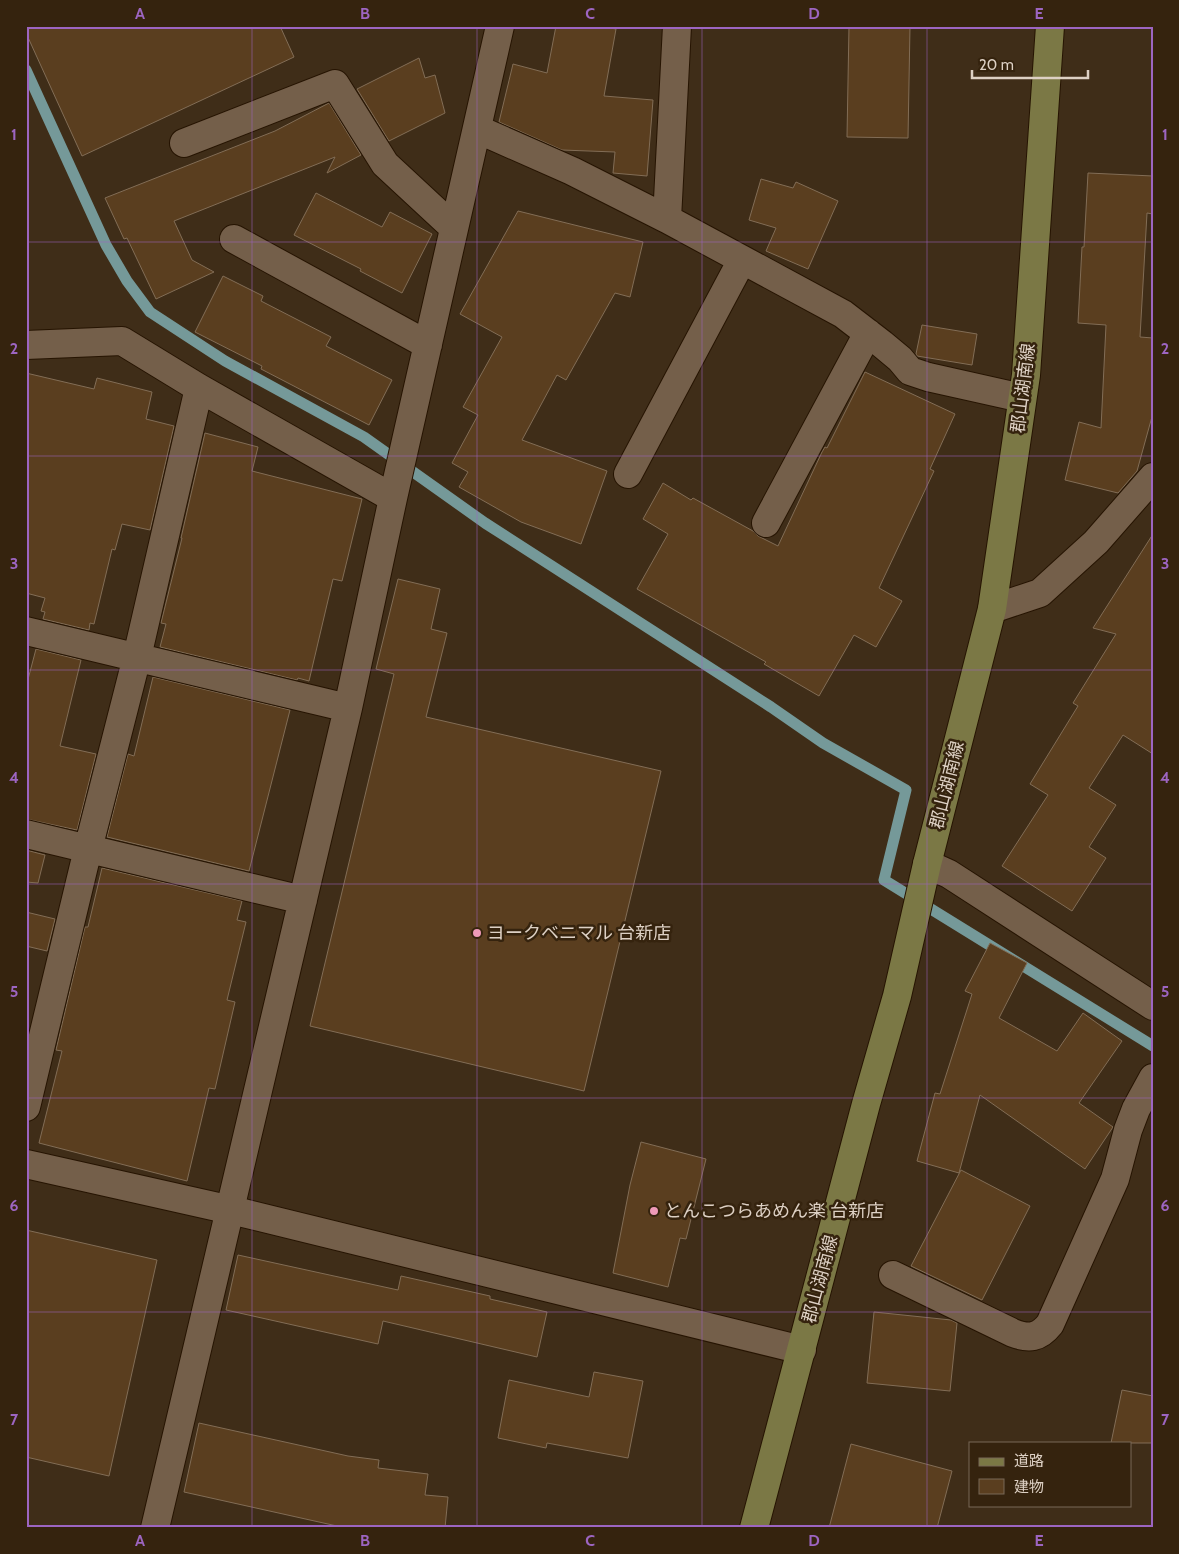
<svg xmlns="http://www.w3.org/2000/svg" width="1179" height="1554" font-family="Cabin,'Noto Sans JP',sans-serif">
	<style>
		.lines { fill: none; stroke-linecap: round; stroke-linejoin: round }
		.stream { stroke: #759999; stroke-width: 11 }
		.building { fill: #5a3e1f; stroke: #826d56 }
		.minor-casing { stroke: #261402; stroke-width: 30 }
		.primary-casing { stroke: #261402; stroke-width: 30 }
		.minor { stroke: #745f4a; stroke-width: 28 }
		.primary { stroke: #7b7845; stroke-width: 28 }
		.grid { fill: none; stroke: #9d65c1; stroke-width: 1; stroke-opacity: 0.55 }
		.poi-dot { fill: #ef9ab8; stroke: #35230e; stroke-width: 2 }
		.labels { text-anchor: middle; stroke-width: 5; stroke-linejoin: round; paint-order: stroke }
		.street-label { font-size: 18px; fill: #ddd0c4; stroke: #35230e }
		.poi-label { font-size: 18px; fill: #ddd0c4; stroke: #35230e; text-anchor: start }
		.neatline { fill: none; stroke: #9d65c1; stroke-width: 2 }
		.grid-label { font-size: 16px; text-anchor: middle; font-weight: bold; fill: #9d65c1 }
	</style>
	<rect width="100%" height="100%" fill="#3f2d18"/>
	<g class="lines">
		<!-- stream -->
		<path class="stream" d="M 26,70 L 106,245 L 127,281 L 150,312 L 225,361 L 364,437 L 485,523 L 771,707 L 823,743 L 906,790 L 884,880 L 1153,1046"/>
	</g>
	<!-- building -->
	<path class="building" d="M 26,26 L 280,26 L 294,57 L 82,156 L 26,33 Z
		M 556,26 L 599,26 L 616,29 L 604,96 L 653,100 L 647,176 L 613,173 L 615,152 L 562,150 L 499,122 L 513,64 L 547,73 Z
		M 849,26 L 910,26 L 908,138 L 847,137 Z
		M 419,58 L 425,78 L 435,75 L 445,113 L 389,141 L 357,89 Z
		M 329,103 L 361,155 L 327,173 L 335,157 L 174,221 L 192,260 L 214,272 L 156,299 L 127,238 L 124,239 L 105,198 L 275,131 Z
		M 1088,173 L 1153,176 L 1153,214 L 1147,213 L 1140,337 L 1153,338 L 1153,413 L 1137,471 L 1118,493 L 1065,480 L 1079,422 L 1101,428 L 1106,325 L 1078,323 L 1082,247 L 1084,247 Z
		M 761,179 L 793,188 L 796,182 L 838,201 L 808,269 L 766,251 L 776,228 L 749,220 Z
		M 316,193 L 382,227 L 390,212 L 432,234 L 402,293 L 360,271 L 361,269 L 294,235 Z
		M 518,211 L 643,242 L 630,297 L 615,293 L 566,380 L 557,375 L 522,440 L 607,471 L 581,544 L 521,522 L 459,487 L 468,472 L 452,463 L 478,415 L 463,407 L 502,337 L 460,314 Z
		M 223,276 L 263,296 L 261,301 L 331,337 L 326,346 L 392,380 L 369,425 L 261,369 L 262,366 L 195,332 Z
		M 922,325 L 977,334 L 972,365 L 917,356 L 916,354 Z
		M 865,372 L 955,414 L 930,469 L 934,471 L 879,588 L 902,601 L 876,647 L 854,635 L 819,696 L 764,664 L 766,662 L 637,589 L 668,534 L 643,519 L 663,483 L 691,500 L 693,498 L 753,531 L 758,536 L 778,546 L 822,452 L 825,447 L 827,448 Z
		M 26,373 L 94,389 L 97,378 L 152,392 L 146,419 L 174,426 L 150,530 L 122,524 L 115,550 L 112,549 L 94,624 L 90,623 L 89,630 L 43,619 L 45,612 L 41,611 L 45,598 L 26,593 Z
		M 205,433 L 258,447 L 252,471 L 362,499 L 342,581 L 333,579 L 309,681 L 298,678 L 297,680 L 160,647 L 166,624 L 161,623 L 182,538 L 181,538 Z
		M 1153,534 L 1153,754 L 1123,735 L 1089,788 L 1116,805 L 1089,847 L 1106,858 L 1072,911 L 1002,866 L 1048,795 L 1030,784 L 1078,706 L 1073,703 L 1116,634 L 1093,628 Z
		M 398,579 L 440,589 L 431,629 L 447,633 L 426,717 L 661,771 L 584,1091 L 310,1026 L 394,674 L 376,669 Z
		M 36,649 L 81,660 L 60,746 L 96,754 L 77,830 L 26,819 L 26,687 Z
		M 153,677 L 290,710 L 249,871 L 107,837 L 128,754 L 134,756 Z
		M 26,850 L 45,855 L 38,883 L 26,882 Z
		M 102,868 L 242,901 L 237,920 L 246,922 L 227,1000 L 235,1002 L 215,1089 L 209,1088 L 187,1181 L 39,1143 L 62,1051 L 56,1050 L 85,927 L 88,927 Z
		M 26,912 L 55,919 L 47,951 L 26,946 Z
		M 990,943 L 1027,963 L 999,1018 L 1057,1051 L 1083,1013 L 1122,1041 L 1079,1103 L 1113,1127 L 1085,1169 L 980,1095 L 959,1173 L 917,1161 L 935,1093 L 940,1094 L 972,994 L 965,991 Z
		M 641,1142 L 706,1159 L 686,1239 L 680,1238 L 668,1287 L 613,1273 L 630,1185 Z
		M 961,1170 L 1030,1206 L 982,1300 L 911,1266 Z
		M 26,1230 L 157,1260 L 109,1476 L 26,1457 Z
		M 238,1255 L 398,1290 L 401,1276 L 490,1296 L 490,1299 L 547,1312 L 537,1357 L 383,1321 L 378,1344 L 226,1310 Z
		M 874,1312 L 951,1320 L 957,1323 L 950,1391 L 867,1383 Z
		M 594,1372 L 643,1381 L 628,1458 L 547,1443 L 546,1448 L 498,1438 L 509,1380 L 589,1397 Z
		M 1122,1390 L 1153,1396 L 1153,1443 L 1111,1443 Z
		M 199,1423 L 348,1456 L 379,1460 L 378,1468 L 428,1474 L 425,1495 L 448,1497 L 445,1528 L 346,1528 L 184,1492 Z
		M 851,1444 L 952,1471 L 937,1528 L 829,1528 Z"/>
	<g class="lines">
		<!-- minor casing -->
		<g class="minor-casing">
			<path id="minor" d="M 477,129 L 572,171 L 667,219 L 843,314 L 882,344 L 900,359 L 910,371 L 928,377 L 1022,398
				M 184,143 L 335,84 L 385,164 L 454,228
				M 667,219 L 677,26
				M 234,239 L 428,345
				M 26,345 L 122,341 L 199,388 L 393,498
				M 628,474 L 742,260
				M 766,523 L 868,333
				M 992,609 L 1040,593 L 1096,542 L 1153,477
				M 26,631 L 348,708
				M 26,834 L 303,900
				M 927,864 L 949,874 L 1153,1006
				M 26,1107 L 88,849 L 137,657 L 199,388
				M 26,1164 L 231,1210 L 802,1350
				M 893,1275 L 1013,1333 C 1029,1339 1039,1338 1050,1324 L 1115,1179 L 1128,1130 L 1136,1109 L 1153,1078
				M 155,1528 L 348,708 L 393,498 L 500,26"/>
		</g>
		<!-- primary casing -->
		<g class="primary-casing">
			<path id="primary" d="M 754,1528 L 866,1104 L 897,996 L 927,864 L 992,609 L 1026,375 L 1050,26"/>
		</g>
		<!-- minor -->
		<use href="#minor" class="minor"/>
		<!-- primary -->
		<use href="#primary" class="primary"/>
	</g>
	<!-- grid -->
	<path class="grid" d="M 252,26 L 252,1528M 477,26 L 477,1528M 702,26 L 702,1528M 927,26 L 927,1528M 26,242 L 1153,242M 26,456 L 1153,456M 26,670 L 1153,670M 26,884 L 1153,884M 26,1098 L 1153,1098M 26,1312 L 1153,1312"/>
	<!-- markers -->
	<g class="poi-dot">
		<circle cx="477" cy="933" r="5"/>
		<circle cx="654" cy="1211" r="5"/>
	</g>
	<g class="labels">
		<!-- street labels -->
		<g class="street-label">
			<text transform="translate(1023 388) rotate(-83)" y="6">郡山湖南線</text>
			<text transform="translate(947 785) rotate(-76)" y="6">郡山湖南線</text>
			<text transform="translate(820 1279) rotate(-75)" y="6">郡山湖南線</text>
		</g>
		<!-- poi labels -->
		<g class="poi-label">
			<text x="487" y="939">ヨークベニマル 台新店</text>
			<text x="664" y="1217">とんこつらあめん楽 台新店</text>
		</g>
	</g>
	<!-- border -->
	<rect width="1179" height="1554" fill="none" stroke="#35230e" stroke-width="55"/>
	<!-- legend -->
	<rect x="969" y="1442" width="162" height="65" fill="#35230e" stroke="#786857"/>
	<rect x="979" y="1458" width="25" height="8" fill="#7b7845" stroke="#786857"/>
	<text x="1014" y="1466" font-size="15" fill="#ddd0c4">道路</text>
	<rect x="979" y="1479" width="25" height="15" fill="#5a3e1f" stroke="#786857"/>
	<text x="1014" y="1492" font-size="15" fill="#ddd0c4">建物</text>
	<!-- scale -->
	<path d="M972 70v8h116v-8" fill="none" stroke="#ddd0c4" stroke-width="2.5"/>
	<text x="979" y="70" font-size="15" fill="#ddd0c4" stroke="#35230e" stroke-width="4" paint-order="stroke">20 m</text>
	<rect x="28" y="28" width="1124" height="1498" class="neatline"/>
	<g class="grid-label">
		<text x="140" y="19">A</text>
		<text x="365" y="19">B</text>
		<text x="590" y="19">C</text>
		<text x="814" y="19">D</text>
		<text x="1039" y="19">E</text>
		<text x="14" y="140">1</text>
		<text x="1165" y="140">1</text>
		<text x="14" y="354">2</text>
		<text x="1165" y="354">2</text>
		<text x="14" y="569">3</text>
		<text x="1165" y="569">3</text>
		<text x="14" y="783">4</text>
		<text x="1165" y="783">4</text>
		<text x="14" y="997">5</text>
		<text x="1165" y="997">5</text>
		<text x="14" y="1211">6</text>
		<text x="1165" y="1211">6</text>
		<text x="14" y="1425">7</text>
		<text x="1165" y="1425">7</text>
		<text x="140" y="1546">A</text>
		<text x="365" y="1546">B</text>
		<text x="590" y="1546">C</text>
		<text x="814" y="1546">D</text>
		<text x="1039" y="1546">E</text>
	</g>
</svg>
